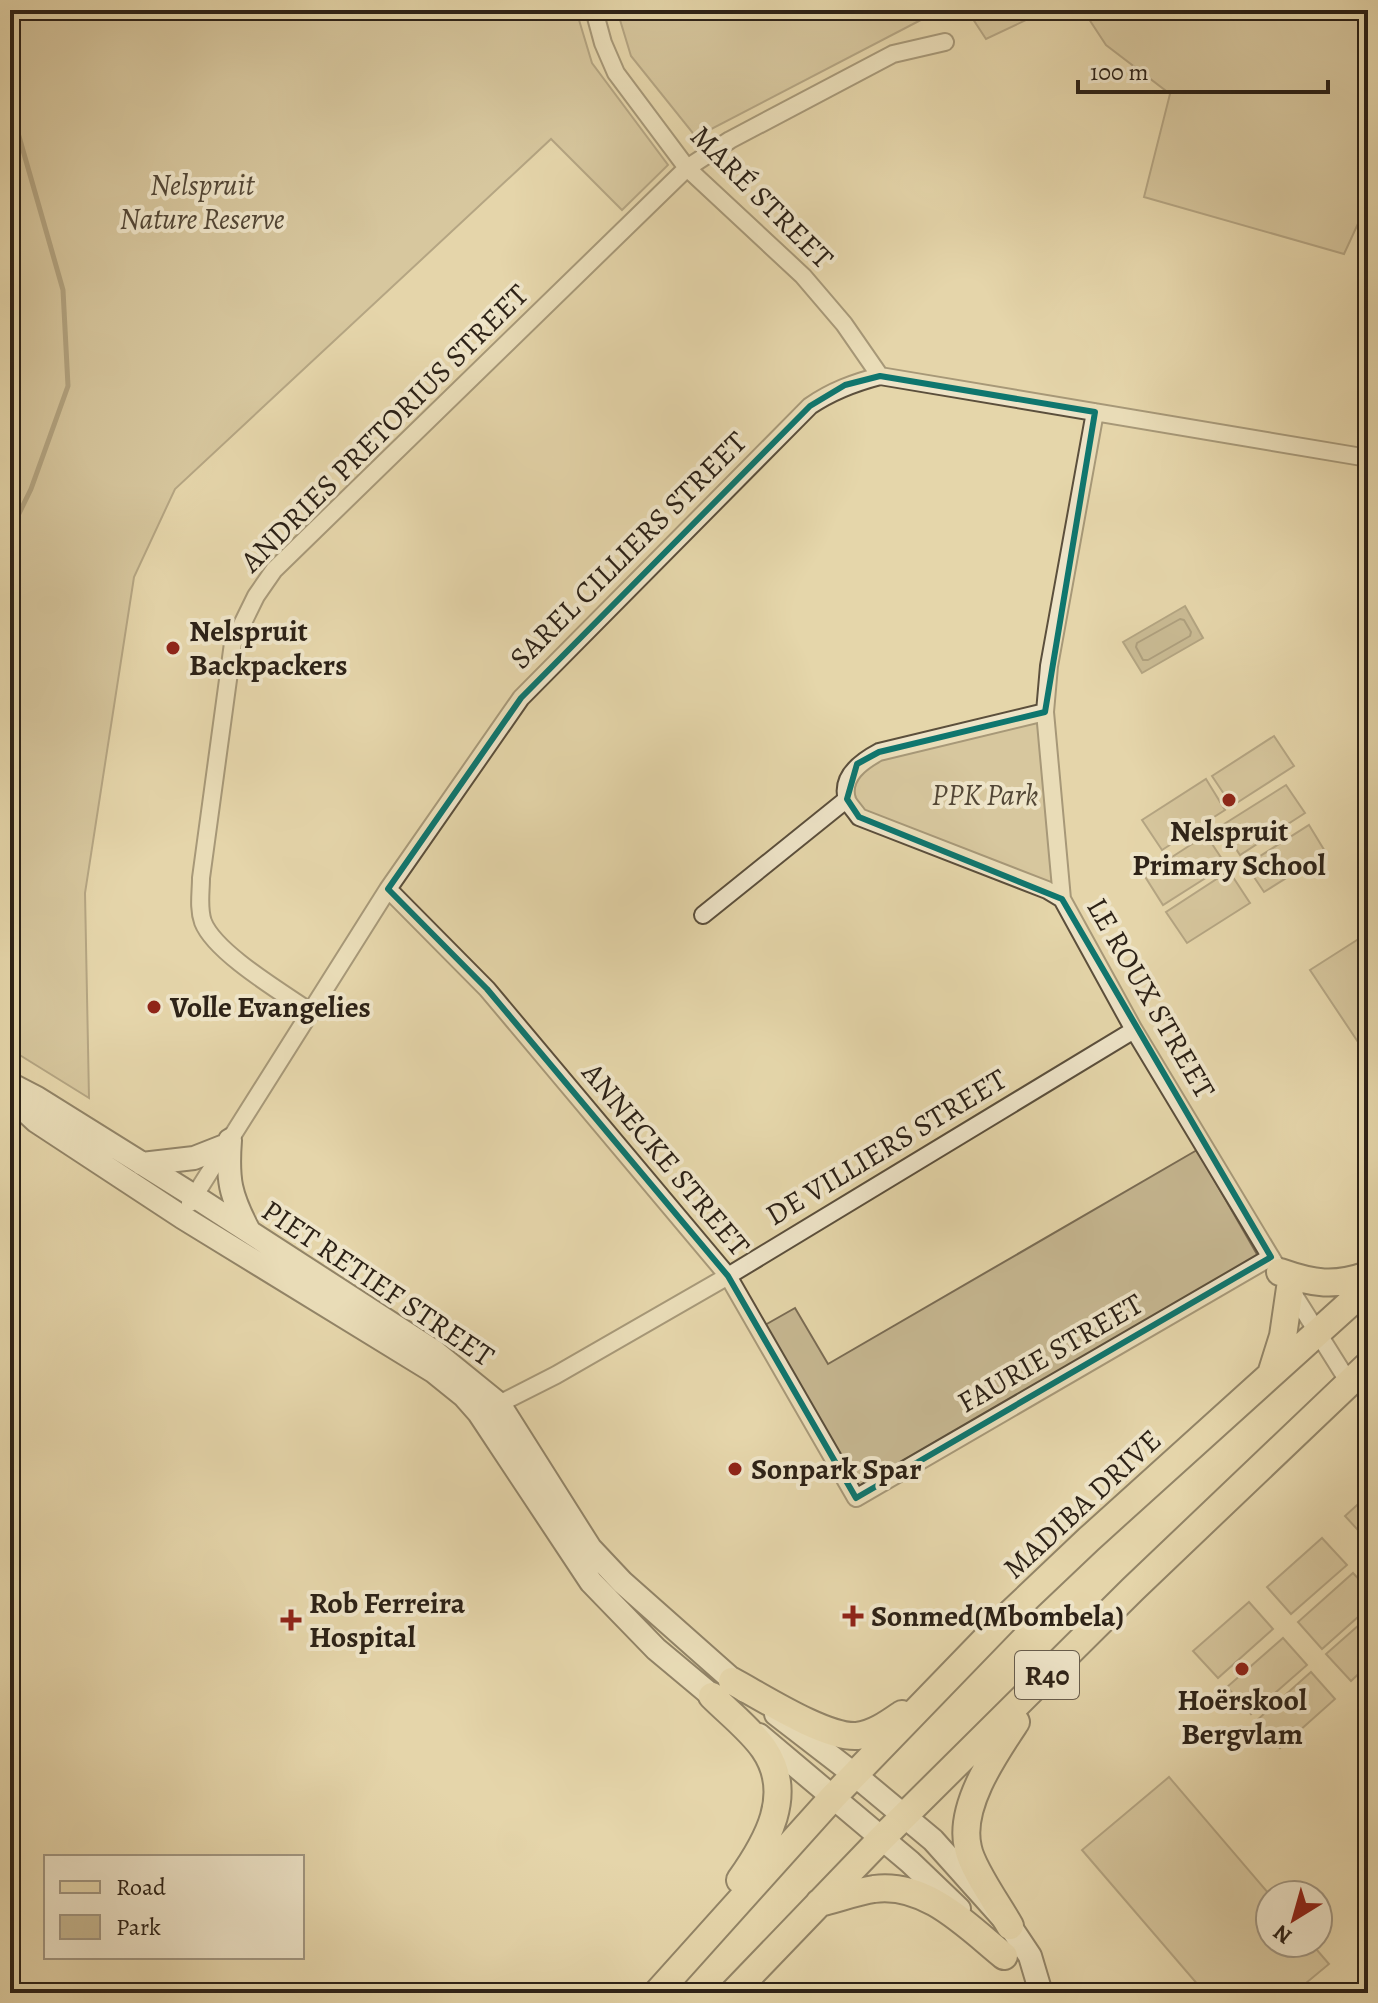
<svg xmlns="http://www.w3.org/2000/svg" width="1378" height="2003" font-family="Alegreya,serif">
	<style>
		.green { fill: #c6b791; stroke: #7a6c54; stroke-width: 2 }
		.water { fill: #a69978; stroke: #766951; stroke-width: 2 }
		.lines { fill: none; stroke-linecap: round; stroke-linejoin: round }
		.shore { stroke: #6a5e48; stroke-width: 2 }
		.stream { stroke: #766951; stroke-width: 5 }
		.street-casing { stroke: #5b4f3c; stroke-width: 20 }
		.secondary-casing { stroke: #2d2217; stroke-width: 26 }
		.primary-casing { stroke: #2d2217; stroke-width: 30 }
		.street { stroke: #eee4c8; stroke-width: 16 }
		.secondary { stroke: #eee4c8; stroke-width: 22 }
		.primary { stroke: #e5d6aa; stroke-width: 26 }
		.marked { fill: none; stroke: #0f766e; stroke-width: 6; stroke-linejoin: round }
		.poi-dot { fill: #8f2418; stroke: #eee4c8; stroke-width: 3 }
		.labels { text-anchor: middle; stroke-width: 8; stroke-linejoin: round; paint-order: stroke }
		.shield { fill: #eee4c8; stroke: #675c4c; stroke-width: 2 }
		.shield-label { font-size: 28px; font-weight: bold; fill: #2d2217 }
		.park-label { font-size: 30px; font-style: italic; fill: #534736; stroke: #eee4c8 }
		.street-label { font-size: 30px; fill: #2d2217; stroke: #eee4c8 }
		.poi-label { font-size: 30px; font-weight: bold; fill: #2d2217; stroke: #eee4c8; text-anchor: start }
	</style>
	<rect width="100%" height="100%" fill="#e5d6aa"/>
	<filter id="stains"><feTurbulence type="fractalNoise" baseFrequency=".0025" numOctaves="4"/><feColorMatrix values="0 0 0 0 .2 0 0 0 0 .09 0 0 0 0 .02 0 0 0 .5 -.17"/></filter>
	<radialGradient id="worn" r=".72"><stop offset=".6" stop-color="#630" stop-opacity="0"/><stop offset="1" stop-color="#630" stop-opacity=".3"/></radialGradient>
	<!-- green -->
	<path class="green" d="M 10,10 L 576,10 L 592,63 L 668,165 L 622,210 L 551,139 L 175,489 L 134,577 L 85,893 L 89,1098 L 10,1049 Z
		M 617,10 L 940,10 L 696,137 L 631,56 Z
		M 967,10 L 1047,10 L 986,39 Z
		M 1083,10 L 1368,10 L 1368,202 L 1344,254 L 1144,197 L 1170,94 L 1106,45 Z
		M 1045,712 L 1062,899 L 859,817 L 848,781 L 857,764 Z
		M 1274,736 L 1294,766 L 1232,806 L 1212,776 Z
		M 1206,779 L 1225,810 L 1162,850 L 1142,820 Z
		M 1286,785 L 1305,813 L 1240,855 L 1221,826 Z
		M 1309,825 L 1326,853 L 1264,892 L 1246,865 Z
		M 1206,835 L 1226,865 L 1163,905 L 1144,875 Z
		M 1229,871 L 1250,903 L 1187,943 L 1166,912 Z
		M 1368,933 L 1368,1057 L 1310,970 Z
		M 1197,1150 L 1258,1256 L 859,1486 L 765,1325 L 795,1308 L 828,1364 Z
		M 1368,1495 L 1368,1541 L 1345,1516 Z
		M 1322,1538 L 1347,1565 L 1291,1614 L 1267,1587 Z
		M 1353,1573 L 1368,1589 L 1368,1608 L 1322,1649 L 1298,1622 Z
		M 1249,1602 L 1273,1629 L 1218,1678 L 1193,1651 Z
		M 1368,1617 L 1368,1665 L 1351,1681 L 1326,1654 Z
		M 1283,1638 L 1307,1665 L 1251,1714 L 1227,1687 Z
		M 1311,1672 L 1335,1699 L 1280,1748 L 1256,1721 Z
		M 1169,1777 L 1270,1895 L 1270,1943 L 1311,1943 L 1329,1964 L 1294,1993 L 1205,1993 L 1082,1850 Z"/>
	<!-- water -->
	<path class="water" d="M 1185,606 L 1203,638 L 1142,673 L 1123,642 Z"/>
	<g class="lines">
		<!-- shore -->
		<path class="shore" d="M 1180,619 L 1184,620 L 1191,632 L 1190,636 L 1148,660 L 1143,660 L 1136,647 L 1137,643 Z"/>
		<!-- stream -->
		<path class="stream" d="M 10,105 L 63,290 L 68,386 L 31,489 L 10,532"/>
		<!-- street casing -->
		<g class="street-casing">
			<path id="street" d="M 594,10 L 603,43 L 616,73 L 687,168 L 803,276 L 844,324 L 880,376
				M 1095,412 L 1049,666 L 1045,712 L 1062,899 L 1134,1030 L 1275,1264
				M 1045,712 L 879,752 C 862,761 840,776 847,800 C 849,805 856,812 859,817 L 1047,890 L 1062,899
				M 388,889 L 487,989 L 728,1276 L 856,1498 L 1271,1257
				M 703,915 L 847,799
				M 312,1013 C 283,993 215,953 203,922 C 198,908 201,892 201,878 L 233,643 L 256,596 L 274,570 L 687,168 L 730,140 L 893,54 L 945,42
				M 190,1203 L 388,889 L 521,698 L 810,406 C 832,391 853,383 880,376 L 1368,458
				M 1289,1287 L 1348,1381
				M 491,1408 L 556,1375 L 728,1276 L 1134,1030"/>
		</g>
		<!-- secondary casing -->
		<g class="secondary-casing">
			<path id="secondary" d="M 10,1084 L 37,1098 L 194,1196 L 435,1352 L 499,1404 L 590,1548 L 622,1582 L 745,1691
				M 10,1097 L 36,1121 L 182,1217 L 433,1371 L 464,1396 L 479,1413 L 591,1582 L 656,1649 L 723,1705
				M 230,1140 C 227,1180 230,1195 249,1231
				M 142,1164 L 194,1158 L 227,1145
				M 776,1714 L 855,1775 L 933,1840 L 1010,1926 L 1030,1956 L 1041,1993
				M 759,1735 L 910,1862 L 959,1909"/>
		</g>
		<!-- primary casing -->
		<g class="primary-casing">
			<path id="primary" d="M 1280,1272 C 1314,1284 1334,1287 1368,1275
				M 1272,1371 L 1283,1336 L 1290,1288
				M 732,1681 C 762,1697 825,1738 857,1736 C 874,1734 889,1723 902,1714
				M 712,1696 C 729,1713 751,1730 764,1749 C 795,1794 767,1842 740,1880
				M 819,1903 C 837,1899 855,1892 874,1889 C 926,1882 967,1926 1004,1956
				M 1010,1926 C 999,1906 972,1869 968,1848 C 958,1807 994,1755 1016,1722
				M 657,1993 L 833,1797 L 1011,1613 L 1089,1539 L 1368,1287
				M 733,1993 L 882,1838 L 1133,1589 L 1368,1365"/>
		</g>
		<!-- street -->
		<use href="#street" class="street"/>
		<!-- secondary -->
		<use href="#secondary" class="secondary"/>
		<!-- primary -->
		<use href="#primary" class="primary"/>
	</g>
	<!-- marked area -->
	<path d="M0 0H1378V2003H0ZM 880,376 L 1095,412 L 1045,712 L 879,752 L 857,764 L 847,799 L 859,817 L 1062,899 L 1271,1257 L 856,1498 L 728,1276 L 487,989 L 388,889 L 521,698 L 810,406 L 845,385 Z" fill="#e5d6aa" fill-opacity=".55" fill-rule="evenodd"/>
	<path class="marked" d="M 880,376 L 1095,412 L 1045,712 L 879,752 L 857,764 L 847,799 L 859,817 L 1062,899 L 1271,1257 L 856,1498 L 728,1276 L 487,989 L 388,889 L 521,698 L 810,406 L 845,385 Z"/>
	<!-- markers -->
	<g class="poi-dot">
		<circle cx="173" cy="648" r="8"/>
		<circle cx="1229" cy="800" r="8"/>
		<circle cx="154" cy="1007" r="8"/>
		<circle cx="735" cy="1469" r="8"/>
		<path d="M849 1604h8v8h8v8h-8v8h-8v-8h-8v-8h8z"/>
		<path d="M287 1608h8v8h8v8h-8v8h-8v-8h-8v-8h8z"/>
		<circle cx="1242" cy="1669" r="8"/>
	</g>
	<g class="labels">
		<!-- shield labels -->
		<rect class="shield" x="1015" y="1651" width="64" height="48" rx="6"/>
		<g class="shield-label">
			<text x="1047" y="1685">R40</text>
		</g>
		<!-- park labels -->
		<g class="park-label">
			<text x="202" y="195">Nelspruit<tspan x="202" dy="34">Nature Reserve</tspan></text>
			<text x="985" y="805">PPK Park</text>
		</g>
		<!-- street labels -->
		<g class="street-label">
			<text transform="translate(762 197) rotate(45)" y="10">MARÉ STREET</text>
			<text transform="translate(384 428) rotate(-45)" y="10">ANDRIES PRETORIUS STREET</text>
			<text transform="translate(628 550) rotate(-45)" y="10">SAREL CILLIERS STREET</text>
			<text transform="translate(1151 998) rotate(60)" y="10">LE ROUX STREET</text>
			<text transform="translate(886 1147) rotate(-31)" y="10">DE VILLIERS STREET</text>
			<text transform="translate(666 1159) rotate(50)" y="10">ANNECKE STREET</text>
			<text transform="translate(378 1283) rotate(34)" y="10">PIET RETIEF STREET</text>
			<text transform="translate(1050 1353) rotate(-30)" y="10">FAURIE STREET</text>
			<text transform="translate(1082 1504) rotate(-43)" y="10">MADIBA DRIVE</text>
		</g>
		<!-- poi labels -->
		<g class="poi-label">
			<text x="189" y="641">Nelspruit<tspan x="189" dy="34">Backpackers</tspan></text>
			<text x="1229" y="841" text-anchor="middle">Nelspruit<tspan x="1229" dy="34">Primary School</tspan></text>
			<text x="170" y="1017">Volle Evangelies</text>
			<text x="751" y="1479">Sonpark Spar</text>
			<text x="309" y="1613">Rob Ferreira<tspan x="309" dy="34">Hospital</tspan></text>
			<text x="871" y="1626">Sonmed(Mbombela)</text>
			<text x="1242" y="1710" text-anchor="middle">Hoërskool<tspan x="1242" dy="34">Bergvlam</tspan></text>
		</g>
	</g>
	<!-- margin -->
	<rect width="1378" height="2003" fill="none" stroke="#e5d6aa" stroke-width="40"/>
	<rect x="12" y="12" width="1354" height="1979" fill="none" stroke="#2d2217" stroke-width="4"/>
	<rect x="20" y="20" width="1338" height="1963" fill="none" stroke="#2d2217" stroke-width="2"/>
	<!-- legend -->
	<rect x="44" y="1855" width="260" height="104" fill="#eee4c8" stroke="#a19681" stroke-width="2"/>
	<rect x="60" y="1881" width="40" height="12" fill="#e5d6aa" stroke="#a19681" stroke-width="2"/>
	<text x="116" y="1895" font-size="24" fill="#2d2217">Road</text>
	<rect x="60" y="1915" width="40" height="24" fill="#c6b791" stroke="#a19681" stroke-width="2"/>
	<text x="116" y="1935" font-size="24" fill="#2d2217">Park</text>
	<!-- north arrow -->
	<g transform="translate(1294 1919) rotate(217)"><circle r="38" fill="#eee4c8" stroke="#a19681" stroke-width="2"/>
	<path d="M0-6L14 30L0 20L-14 30Z" fill="#8f2418"/>
	<text y="-12" font-size="22" font-weight="bold" text-anchor="middle" fill="#2d2217">N</text>
	</g>
	<!-- scale -->
	<path d="M1078 80v12h250v-12" fill="none" stroke="#2d2217" stroke-width="4"/>
	<text x="1090" y="80" font-size="24" fill="#2d2217" stroke="#eee4c8" stroke-width="6" paint-order="stroke">100 m</text>
	<rect width="100%" height="100%" filter="url(#stains)"/>
	<rect width="100%" height="100%" fill="url(#worn)"/>
</svg>
